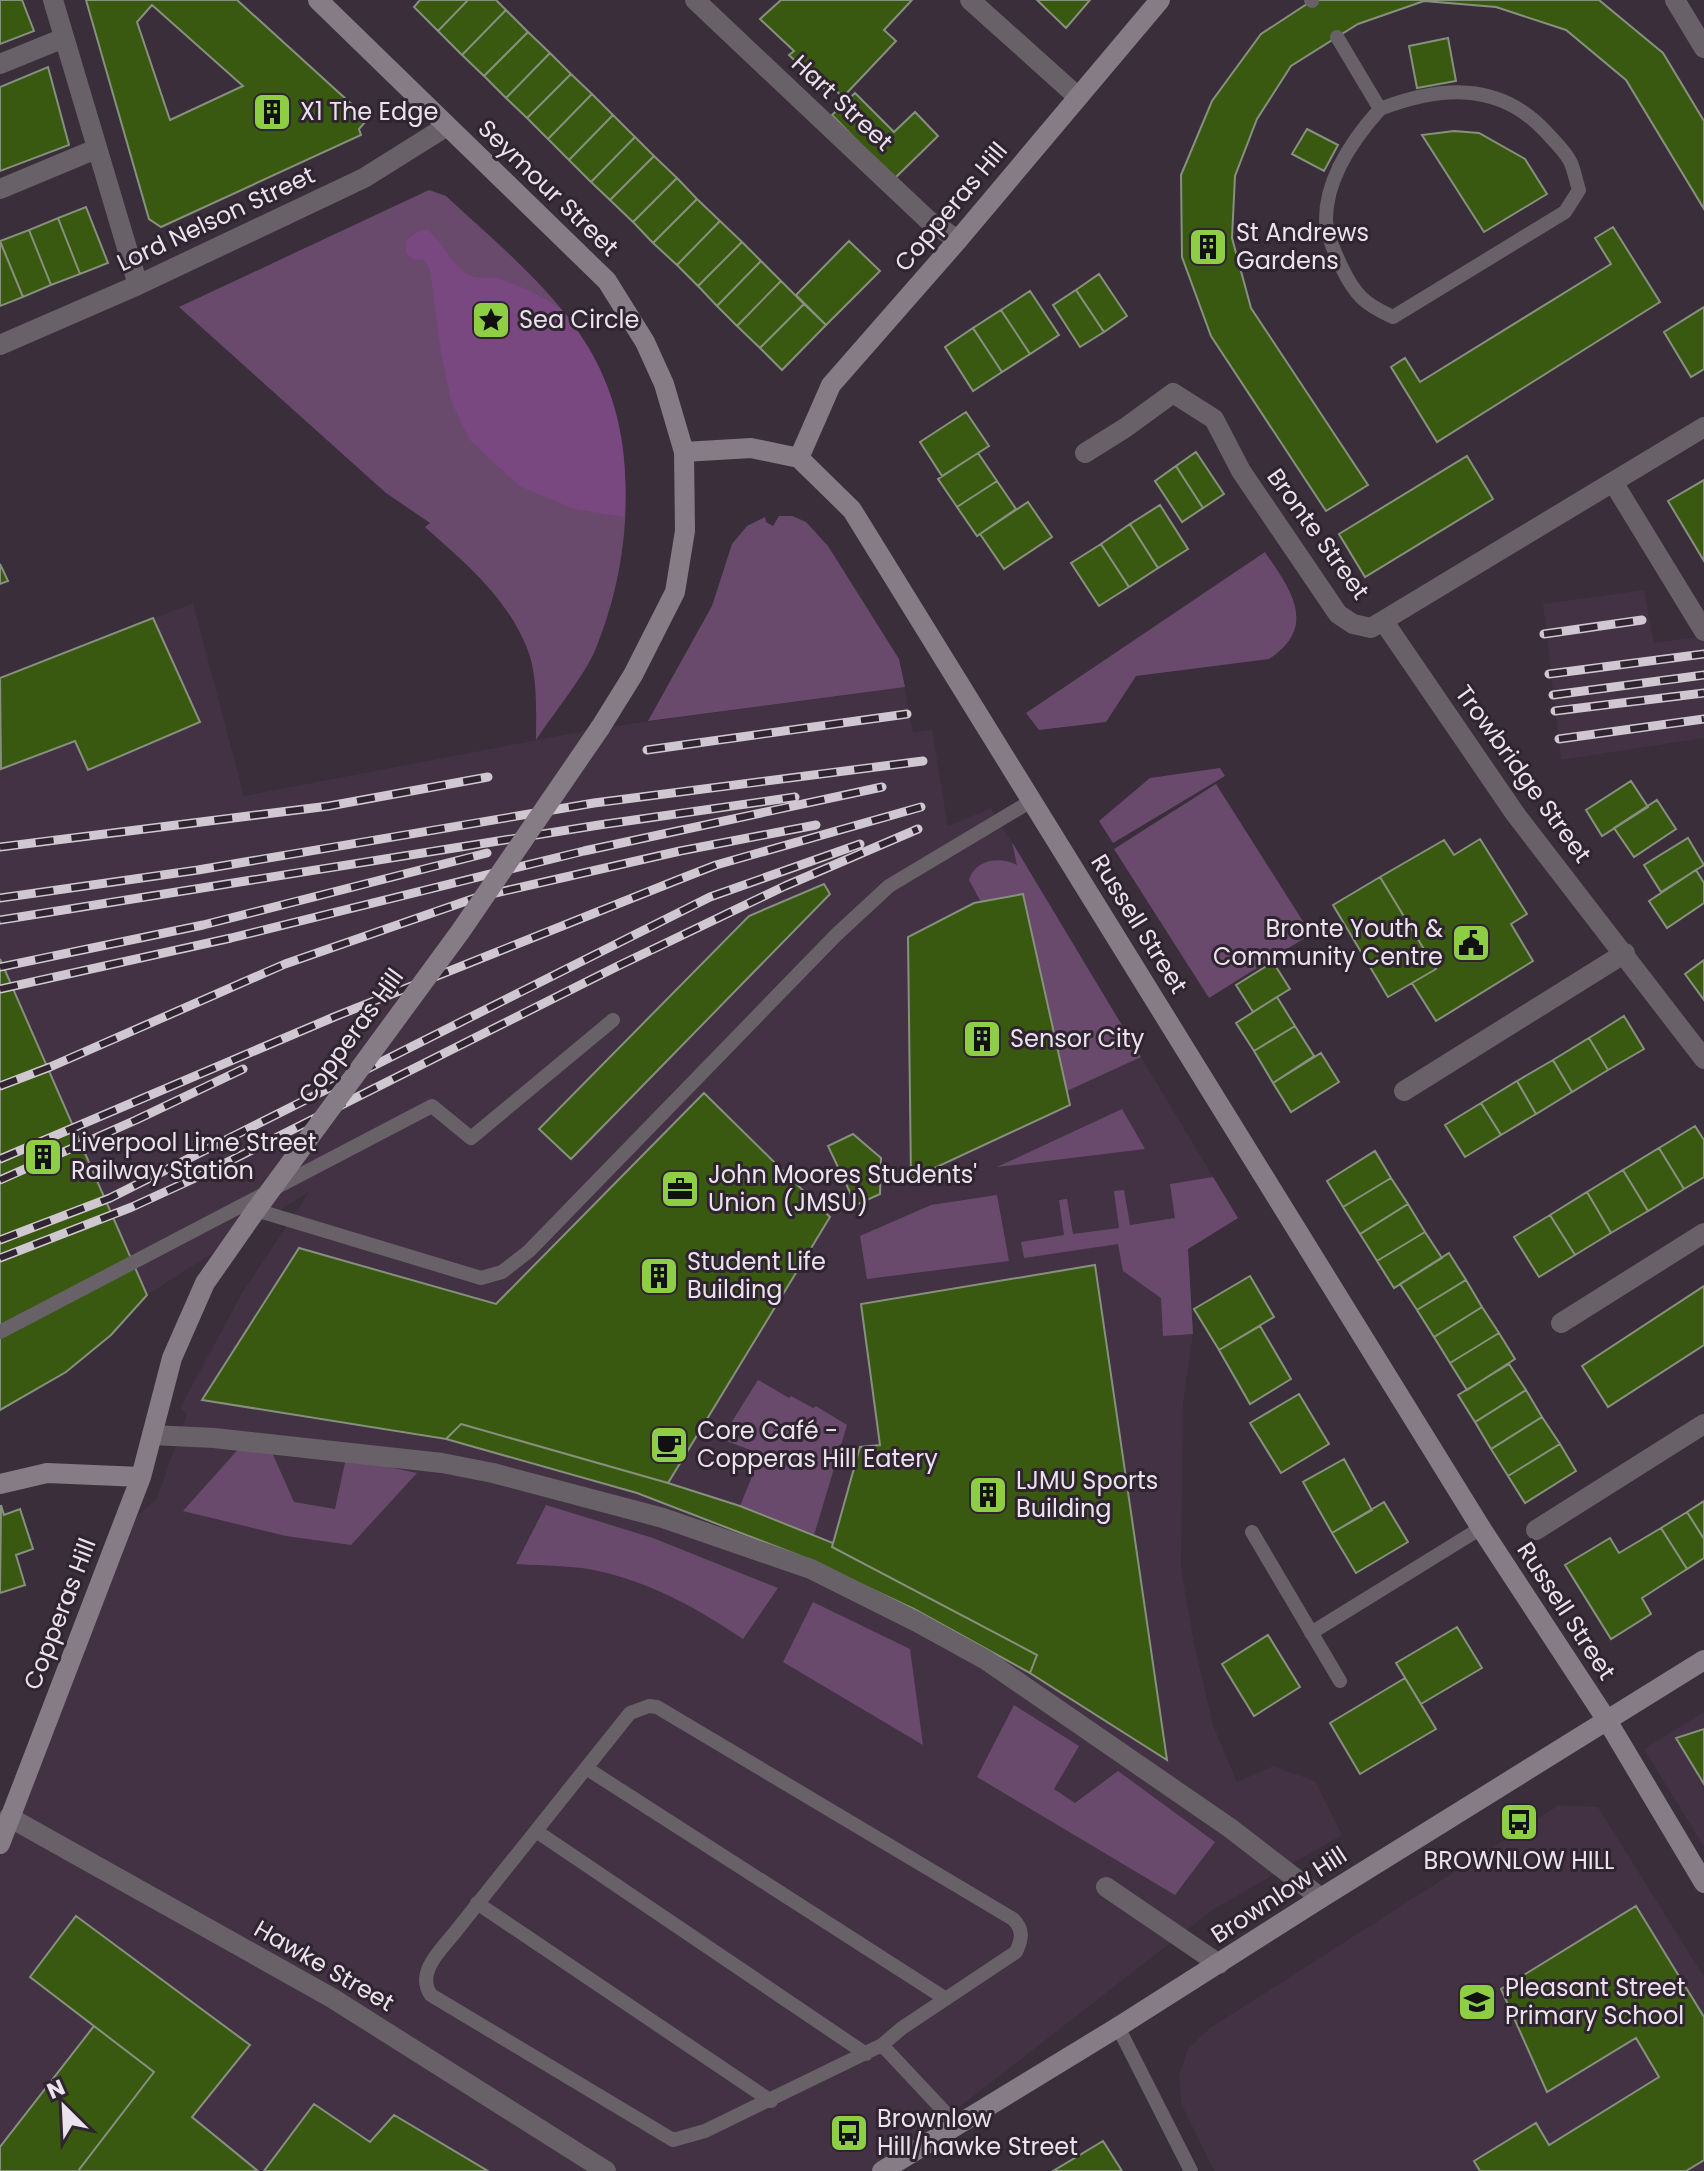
<svg xmlns="http://www.w3.org/2000/svg" width="1704" height="2171" font-family="Poppins,sans-serif">
	<style>
		.built { fill: #423244 }
		.green { fill: #694a6d }
		.forest { fill: #7a4881 }
		.building { fill: #395911; stroke: #87907f; stroke-width: 2; fill-rule: evenodd }
		.lines { fill: none; stroke-linecap: round; stroke-linejoin: round }
		.lane { stroke: #686268; stroke-width: 14 }
		.street { stroke: #686268; stroke-width: 20 }
		.secondary { stroke: #857c86; stroke-width: 20 }
		.rail-casing { stroke: #d0c8d1; stroke-width: 9 }
		.rail { stroke: #2f2430; stroke-width: 6; stroke-dasharray: 18; stroke-linecap: butt }
		.secondary-bridge { stroke: #857c86; stroke-width: 20 }
		.labels { text-anchor: middle; stroke-width: 6; stroke-linejoin: round; paint-order: stroke }
		.street-label { font-size: 24px; fill: #eae3eb; stroke: #2f2430 }
		.poi-label { font-size: 24px; fill: #eae3eb; stroke: #2f2430; text-anchor: start }
	</style>
	<rect width="100%" height="100%" fill="#392e3a"/>
	<!-- built -->
	<path class="built" d="M 1644,590 L 1654,643 L 1704,636 L 1704,738 L 1561,760 L 1543,604 Z
		M 193,603 L 244,796 L 600,728 L 905,687 L 913,733 L 932,729 L 948,826 L 991,808 L 1238,1218 L 1188,1249 L 1193,1334 L 1183,1403 L 1181,1568 L 1194,1643 L 1213,1725 L 1237,1782 L 1273,1766 L 1315,1781 L 1342,1835 L 1214,1909 L 877,2171 L 0,2171 L 0,1844 L 122,1527 L 156,1500 L 187,1414 L 180,1408 L 242,1293 L 310,1191 L 147,1295 L 0,959 L 0,678 Z
		M 1704,1712 L 1704,1847 L 1644,1749 Z
		M 1559,1805 L 1598,1807 L 1704,1977 L 1704,2171 L 1214,2171 L 1181,2103 L 1179,2075 L 1188,2049 L 1210,2028 Z"/>
	<!-- green -->
	<path class="green" d="M 429,190 L 446,196 C 494,241 555,290 588,347 C 640,434 634,556 596,648 C 586,674 553,714 536,740 C 536,711 538,675 527,648 C 506,596 465,563 425,527 L 430,523 L 386,493 L 179,307 Z
		M 779,516 L 792,516 L 806,522 L 828,546 L 899,659 L 905,687 L 648,721 L 712,606 L 732,544 L 747,526 L 765,517 L 766,522 L 773,526 Z
		M 1265,552 C 1290,589 1319,626 1269,659 L 1136,676 L 1106,722 L 1039,730 L 1026,713 Z
		M 1220,768 L 1225,776 L 1113,843 L 1099,821 L 1150,778 Z
		M 1216,784 L 1311,934 L 1209,998 L 1114,849 Z
		M 1012,842 L 1141,1057 L 1067,1091 L 1023,894 L 981,902 L 969,880 C 975,859 1000,856 1017,865 Z
		M 1122,1109 L 1145,1149 L 997,1167 Z
		M 1213,1177 L 1238,1218 L 1188,1249 L 1193,1334 L 1163,1336 L 1161,1298 L 1123,1271 L 1118,1244 L 1024,1258 L 1021,1242 L 1064,1235 L 1059,1200 L 1067,1199 L 1073,1234 L 1119,1228 L 1114,1191 L 1124,1190 L 1130,1225 L 1175,1218 L 1170,1184 Z
		M 997,1195 L 1009,1261 L 867,1279 L 860,1236 L 931,1205 Z
		M 758,1380 L 789,1398 L 791,1396 L 813,1408 L 816,1406 L 847,1425 L 814,1535 L 740,1506 L 761,1454 L 721,1439 Z
		M 242,1445 L 270,1448 L 294,1502 L 335,1509 L 346,1458 L 417,1473 L 351,1545 L 286,1536 L 183,1511 Z
		M 546,1505 L 653,1538 L 778,1588 L 743,1639 C 698,1609 656,1585 603,1572 C 575,1565 544,1566 516,1564 Z
		M 813,1602 L 910,1649 L 923,1745 L 783,1662 Z
		M 1014,1705 L 1079,1746 L 1054,1789 L 1075,1803 L 1118,1771 L 1215,1842 L 1175,1895 L 977,1777 Z"/>
	<!-- forest -->
	<path class="forest" d="M 428,230 C 442,243 450,261 464,272 C 474,279 482,277 493,278 C 510,280 551,300 564,312 C 569,318 574,326 578,332 C 617,386 630,452 624,517 L 575,509 L 519,486 L 470,440 L 451,401 L 441,352 L 430,270 L 424,260 L 413,259 L 406,253 L 407,240 L 417,232 Z"/>
	<!-- building -->
	<path class="building" d="M 0,0 L 22,0 L 34,31 L 0,44 Z
		M 86,0 L 237,0 L 359,111 L 356,113 L 365,122 L 359,129 L 361,135 L 161,227 L 149,219 ZM 152,5 L 243,86 L 170,120 L 137,22 Z
		M 420,0 L 468,0 L 438,31 L 414,7 Z
		M 468,0 L 496,0 L 506,10 L 462,55 L 438,31 Z
		M 781,0 L 912,0 L 884,30 L 896,41 L 843,97 L 832,87 L 827,91 L 789,55 L 794,51 L 760,19 Z
		M 1037,0 L 1090,0 L 1066,28 Z
		M 1313,0 L 1599,0 L 1663,53 L 1704,121 L 1704,209 L 1626,80 L 1566,30 L 1496,7 L 1424,1 L 1358,24 L 1291,66 L 1257,119 L 1235,176 L 1232,238 L 1251,308 L 1368,485 L 1326,511 L 1211,336 L 1182,257 L 1181,175 L 1212,101 L 1261,34 Z
		M 506,10 L 528,32 L 484,76 L 462,55 Z
		M 528,32 L 550,53 L 506,98 L 484,76 Z
		M 1448,38 L 1456,81 L 1417,88 L 1409,46 Z
		M 550,53 L 571,74 L 527,118 L 506,98 Z
		M 48,67 L 69,145 L 0,171 L 0,87 Z
		M 571,74 L 592,94 L 548,139 L 527,118 Z
		M 855,93 L 894,132 L 915,112 L 938,136 L 894,179 L 832,115 Z
		M 592,94 L 613,115 L 569,160 L 548,139 Z
		M 613,115 L 635,137 L 591,182 L 569,160 Z
		M 1307,129 L 1338,145 L 1324,171 L 1292,154 Z
		M 1454,131 L 1479,133 L 1525,159 L 1547,194 L 1484,232 L 1422,135 Z
		M 635,137 L 654,156 L 610,200 L 591,182 Z
		M 654,156 L 677,178 L 633,222 L 610,200 Z
		M 677,178 L 697,199 L 653,243 L 633,222 Z
		M 697,199 L 720,221 L 677,265 L 653,243 Z
		M 86,207 L 108,263 L 80,274 L 58,218 Z
		M 58,218 L 80,274 L 51,285 L 29,230 Z
		M 720,221 L 742,242 L 698,286 L 677,265 Z
		M 1613,227 L 1660,302 L 1437,442 L 1391,367 L 1405,358 L 1420,382 L 1611,264 L 1595,238 Z
		M 29,230 L 51,285 L 23,297 L 0,241 Z
		M 0,241 L 23,297 L 0,306 Z
		M 849,241 L 880,271 L 826,325 L 796,295 Z
		M 742,242 L 761,261 L 717,306 L 698,286 Z
		M 761,261 L 781,281 L 737,326 L 717,306 Z
		M 1099,274 L 1127,316 L 1104,332 L 1076,290 Z
		M 781,281 L 804,304 L 760,348 L 737,326 Z
		M 1076,290 L 1104,332 L 1080,347 L 1053,305 Z
		M 1030,291 L 1059,335 L 1030,354 L 1001,310 Z
		M 804,304 L 826,325 L 782,370 L 760,348 Z
		M 1704,307 L 1704,369 L 1691,377 L 1664,332 Z
		M 1001,310 L 1030,354 L 1002,372 L 973,328 Z
		M 973,328 L 1002,372 L 973,391 L 945,347 Z
		M 966,412 L 989,446 L 942,476 L 920,442 Z
		M 1196,452 L 1224,494 L 1203,508 L 1176,466 Z
		M 978,453 L 997,481 L 957,507 L 938,479 Z
		M 1467,456 L 1493,499 L 1365,577 L 1339,534 Z
		M 1176,466 L 1203,508 L 1182,522 L 1155,481 Z
		M 1704,480 L 1704,561 L 1668,501 Z
		M 997,481 L 1016,509 L 977,536 L 957,507 Z
		M 1028,502 L 1052,537 L 1004,569 L 980,534 Z
		M 1160,505 L 1188,549 L 1158,568 L 1130,524 Z
		M 1130,524 L 1158,568 L 1129,587 L 1101,544 Z
		M 1101,544 L 1129,587 L 1099,606 L 1071,563 Z
		M 0,564 L 8,581 L 0,584 Z
		M 153,618 L 200,722 L 88,770 L 75,741 L 1,769 L 0,678 Z
		M 1631,781 L 1648,807 L 1602,836 L 1586,810 Z
		M 1657,800 L 1676,829 L 1634,857 L 1614,828 Z
		M 1688,838 L 1704,865 L 1661,892 L 1644,865 Z
		M 1480,839 L 1527,914 L 1511,924 L 1533,961 L 1436,1021 L 1412,983 L 1436,969 L 1380,877 L 1444,840 L 1454,855 Z
		M 1696,870 L 1704,883 L 1704,903 L 1667,928 L 1649,901 Z
		M 1380,877 L 1436,969 L 1388,997 L 1333,905 Z
		M 824,884 L 830,894 L 571,1159 L 539,1129 L 749,916 Z
		M 1023,894 L 1070,1105 L 911,1179 L 908,937 L 974,903 Z
		M 0,959 L 147,1295 L 111,1335 L 66,1372 L 0,1410 Z
		M 1704,960 L 1704,1000 L 1685,974 Z
		M 1273,962 L 1290,989 L 1253,1012 L 1236,985 Z
		M 1277,997 L 1295,1026 L 1254,1051 L 1236,1023 Z
		M 1624,1016 L 1644,1049 L 1608,1070 L 1589,1038 Z
		M 1295,1026 L 1314,1056 L 1273,1083 L 1254,1051 Z
		M 1589,1038 L 1608,1070 L 1572,1092 L 1553,1060 Z
		M 1321,1053 L 1339,1082 L 1291,1112 L 1273,1083 Z
		M 1553,1060 L 1572,1092 L 1536,1114 L 1517,1081 Z
		M 1517,1081 L 1536,1114 L 1501,1135 L 1481,1103 Z
		M 704,1093 L 830,1217 L 668,1483 L 461,1424 L 446,1439 L 202,1400 L 299,1248 L 496,1304 Z
		M 1481,1103 L 1501,1135 L 1465,1157 L 1445,1125 Z
		M 1695,1126 L 1704,1140 L 1704,1177 L 1684,1189 L 1659,1148 Z
		M 853,1134 L 881,1158 L 880,1194 L 856,1205 L 828,1146 Z
		M 1659,1148 L 1684,1189 L 1648,1211 L 1623,1170 Z
		M 1375,1151 L 1391,1178 L 1343,1207 L 1327,1181 Z
		M 1623,1170 L 1648,1211 L 1611,1233 L 1587,1192 Z
		M 1391,1178 L 1408,1204 L 1360,1234 L 1343,1207 Z
		M 1587,1192 L 1611,1233 L 1575,1255 L 1550,1215 Z
		M 1408,1204 L 1425,1232 L 1377,1261 L 1360,1234 Z
		M 1550,1215 L 1575,1255 L 1539,1277 L 1514,1237 Z
		M 1425,1232 L 1442,1258 L 1394,1288 L 1377,1261 Z
		M 1449,1253 L 1466,1280 L 1417,1310 L 1400,1284 Z
		M 1095,1265 L 1167,1760 L 1030,1673 L 1037,1655 L 832,1547 L 860,1447 L 880,1445 L 861,1304 Z
		M 1250,1276 L 1274,1317 L 1219,1350 L 1194,1309 Z
		M 1466,1280 L 1482,1307 L 1434,1337 L 1417,1310 Z
		M 1704,1286 L 1704,1345 L 1608,1407 L 1582,1366 Z
		M 1482,1307 L 1499,1333 L 1450,1363 L 1434,1337 Z
		M 1260,1326 L 1291,1379 L 1250,1404 L 1219,1350 Z
		M 1499,1333 L 1515,1359 L 1467,1390 L 1450,1363 Z
		M 1509,1364 L 1526,1390 L 1475,1422 L 1458,1395 Z
		M 1526,1390 L 1542,1417 L 1491,1449 L 1475,1422 Z
		M 1299,1394 L 1329,1444 L 1281,1473 L 1250,1423 Z
		M 1542,1417 L 1560,1444 L 1508,1476 L 1491,1449 Z
		M 461,1424 L 668,1483 L 740,1506 L 833,1543 L 832,1547 L 1037,1655 L 1030,1673 L 914,1609 L 798,1555 L 637,1493 L 446,1439 Z
		M 1560,1444 L 1576,1471 L 1525,1503 L 1508,1476 Z
		M 1344,1459 L 1372,1510 L 1332,1533 L 1303,1482 Z
		M 1704,1501 L 1704,1539 L 1687,1512 Z
		M 1384,1502 L 1408,1542 L 1356,1573 L 1332,1533 Z
		M 1,1505 L 4,1515 L 20,1509 L 33,1549 L 16,1555 L 25,1585 L 0,1593 Z
		M 1687,1512 L 1704,1539 L 1704,1558 L 1687,1569 L 1661,1528 Z
		M 1661,1528 L 1687,1569 L 1642,1598 L 1651,1614 L 1611,1639 L 1565,1565 L 1610,1538 L 1619,1553 Z
		M 1457,1627 L 1482,1668 L 1421,1704 L 1396,1663 Z
		M 1268,1635 L 1300,1687 L 1254,1716 L 1222,1664 Z
		M 1405,1678 L 1436,1729 L 1360,1774 L 1330,1723 Z
		M 1704,1729 L 1704,1784 L 1676,1738 Z
		M 1636,1906 L 1704,2017 L 1704,2160 L 1686,2171 L 1480,2171 L 1474,2161 L 1536,2123 L 1549,2145 L 1659,2077 L 1636,2038 L 1547,2092 L 1501,1989 Z
		M 76,1916 L 250,2045 L 192,2117 L 258,2171 L 78,2171 L 154,2072 L 30,1977 Z
		M 94,2026 L 154,2072 L 78,2171 L 0,2171 L 0,2147 Z
		M 314,2104 L 370,2142 L 394,2115 L 488,2171 L 264,2171 Z
		M 1103,2141 L 1122,2171 L 1053,2171 Z"/>
	<g class="lines">
		<!-- lane -->
		<path class="lane" d="M 1311,0 L 1312,1
			M 1337,37 L 1380,109 C 1440,86 1499,81 1546,132 C 1554,141 1564,150 1570,161 C 1574,169 1576,181 1579,190 L 1565,212 L 1393,317 C 1364,304 1355,295 1341,266 C 1335,253 1326,234 1326,219 C 1326,177 1354,138 1380,109
			M 256,1210 L 481,1278 L 502,1272 L 529,1251 L 836,935 L 889,886 L 1033,800
			M 0,1332 L 432,1106 L 471,1138 L 613,1020
			M 1252,1532 L 1340,1681
			M 1311,1633 L 1481,1528
			M 586,1768 L 946,1999
			M 536,1831 L 866,2054
			M 477,1903 L 771,2101
			M 1118,2027 L 1191,2171
			M 882,2045 L 705,2131 L 673,2140 L 431,1995 C 415,1972 442,1949 456,1931 L 630,1713 L 649,1706 L 657,1707 L 1013,1919 C 1024,1930 1022,1939 1016,1952 L 902,2028 L 882,2045 L 957,2125"/>
		<!-- street -->
		<path class="street" d="M 53,0 L 138,285
			M 695,0 L 928,220 L 958,240
			M 970,0 L 1078,97
			M 1675,0 L 1704,48
			M 0,64 L 64,38
			M 0,189 L 96,149
			M 0,345 L 138,285 L 364,178 L 447,126
			M 1085,453 L 1125,428 L 1173,393 L 1214,419 L 1241,471 L 1338,614 L 1353,624 L 1371,628 L 1704,427
			M 1613,482 L 1704,631
			M 1384,622 L 1516,815 L 1704,1059
			M 1404,1091 L 1625,953
			M 1561,1323 L 1704,1233
			M 152,1435 L 214,1438 L 442,1463 L 493,1473 L 663,1518 L 811,1569 L 917,1622 L 986,1660 L 1230,1828 L 1321,1898
			M 1536,1530 L 1704,1424
			M 9,1817 L 332,1998 L 606,2171
			M 1106,1887 L 1219,1964"/>
		<!-- secondary -->
		<path class="secondary" d="M 318,0 L 607,281 L 645,342 L 664,384 L 684,452 L 685,531 L 675,592 L 633,675 L 600,728
			M 684,452 L 751,448 L 799,458 L 852,510 L 1481,1528 L 1608,1722 L 1704,1883
			M 799,458 L 831,385 L 958,240 L 1160,0
			M 0,1484 L 47,1473 L 141,1477
			M 0,1844 L 141,1477 L 172,1358 L 205,1283 L 256,1210
			M 882,2171 L 1118,2027 L 1321,1898 L 1704,1660"/>
		<!-- rail casing -->
		<g class="rail-casing">
			<path id="rail" d="M 1544,634 L 1642,620
				M 1549,674 L 1704,654
				M 1553,695 L 1704,675
				M 1555,711 L 1704,693
				M 1559,739 L 1704,719
				M 647,750 L 907,714
				M 0,847 L 329,806 L 488,777
				M 0,898 L 198,870 L 594,803 L 923,761
				M 0,920 L 599,825 L 795,797
				M 0,967 L 203,925 L 487,853
				M 0,989 L 231,938 L 584,851 L 882,787
				M 0,1086 L 50,1067 L 285,964 L 478,897 L 680,851 L 816,825
				M 0,1159 L 334,1017 L 675,881 L 716,865 L 921,807
				M 0,1180 L 136,1120 L 243,1069
				M 0,1240 L 110,1198 L 710,897 L 860,844
				M 0,1258 L 132,1207 L 206,1173 L 618,966 L 785,886 L 918,829"/>
		</g>
		<!-- rail -->
		<use href="#rail" class="rail"/>
		<!-- secondary-bridge -->
		<path class="secondary-bridge" d="M 256,1210 L 460,932 L 600,728"/>
	</g>
	<!-- icons -->
	<defs>
		<g id="building-square" transform="scale(2)"><rect x="-9" y="-9" width="18" height="18" rx="4" fill="#8dce44" stroke="#2f2430"/><path d="M-4-6H4V6H1V3H-1V6H-4ZM-2.5-4.3h1.7v1.8h-1.7ZM.8-4.3h1.7v1.8H.8ZM-2.5-1h1.7V.8h-1.7ZM.8-1h1.7V.8H.8Z" fill="#111"/></g>
		<g id="sight-square" transform="scale(2)"><rect x="-9" y="-9" width="18" height="18" rx="4" fill="#8dce44" stroke="#2f2430"/><path d="M0-6L1.8-2.2L6-1.7L2.9 1.2L3.7 5.4L0 3.3L-3.7 5.4L-2.9 1.2L-6-1.7L-1.8-2.2Z" fill="#111"/></g>
		<g id="civic-square" transform="scale(2)"><rect x="-9" y="-9" width="18" height="18" rx="4" fill="#8dce44" stroke="#2f2430"/><path d="M-.6-6.5H3V-4.5H.6V-3L4-1V1h2V6H-6V1h2V-1L-.6-3ZM-1.2 2.5V6h2.4V2.5Z" fill="#111"/></g>
		<g id="office-square" transform="scale(2)"><rect x="-9" y="-9" width="18" height="18" rx="4" fill="#8dce44" stroke="#2f2430"/><path d="M-6-3h4V-5.5h4V-3h4V5H-6ZM-1-4.5V-3h2v-1.5ZM-6 0V1H6V0Z" fill="#111"/></g>
		<g id="cafe-square" transform="scale(2)"><rect x="-9" y="-9" width="18" height="18" rx="4" fill="#8dce44" stroke="#2f2430"/><path d="M-5.5-4.5H6V0H3Q3 3.5 0 3.5H-2.5Q-5.5 3.5-5.5 0ZM3-3.2v2h1.7v-2ZM-6 4.5H4V6H-6Z" fill="#111"/></g>
		<g id="bus-square" transform="scale(2)"><rect x="-9" y="-9" width="18" height="18" rx="4" fill="#8dce44" stroke="#2f2430"/><path d="M-5-6H5V4H4V6H2V4H-2V6H-4V4H-5ZM-3.5-4V0h7V-4ZM-3.5 1.2v1.5H-2V1.2ZM2 1.2v1.5H3.5V1.2Z" fill="#111"/></g>
		<g id="school-square" transform="scale(2)"><rect x="-9" y="-9" width="18" height="18" rx="4" fill="#8dce44" stroke="#2f2430"/><path d="M0-5L7-2L0 1L-7-2ZM-4 1L0 2.5L4 1V4Q0 6-4 4Z" fill="#111"/></g>
	</defs>
	<g fill-rule="evenodd">
		<use href="#building-square" x="272" y="112"/>
		<use href="#building-square" x="1208" y="247"/>
		<use href="#sight-square" x="491" y="320"/>
		<use href="#civic-square" x="1471" y="943"/>
		<use href="#building-square" x="982" y="1039"/>
		<use href="#building-square" x="43" y="1157"/>
		<use href="#office-square" x="680" y="1189"/>
		<use href="#building-square" x="659" y="1276"/>
		<use href="#cafe-square" x="669" y="1445"/>
		<use href="#building-square" x="988" y="1495"/>
		<use href="#bus-square" x="1519" y="1822"/>
		<use href="#school-square" x="1477" y="2002"/>
		<use href="#bus-square" x="849" y="2133"/>
	</g>
	<g class="labels">
		<!-- street labels -->
		<g class="street-label">
			<text transform="translate(842 103) rotate(43)" y="8">Hart Street</text>
			<text transform="translate(548 188) rotate(44)" y="8">Seymour Street</text>
			<text transform="translate(951 207) rotate(-50)" y="8">Copperas Hill</text>
			<text transform="translate(216 219) rotate(-25)" y="8">Lord Nelson Street</text>
			<text transform="translate(1318 534) rotate(54)" y="8">Bronte Street</text>
			<text transform="translate(1523 774) rotate(54)" y="8">Trowbridge Street</text>
			<text transform="translate(1139 924) rotate(58)" y="8">Russell Street</text>
			<text transform="translate(351 1036) rotate(-54)" y="8">Copperas Hill</text>
			<text transform="translate(1566 1611) rotate(57)" y="8">Russell Street</text>
			<text transform="translate(60 1614) rotate(-69)" y="8">Copperas Hill</text>
			<text transform="translate(1279 1895) rotate(-33)" y="8">Brownlow Hill</text>
			<text transform="translate(324 1966) rotate(30)" y="8">Hawke Street</text>
		</g>
		<!-- poi labels -->
		<g class="poi-label">
			<text x="300" y="120">X1 The Edge</text>
			<text x="1236" y="241">St Andrews<tspan x="1236" dy="28">Gardens</tspan></text>
			<text x="519" y="328">Sea Circle</text>
			<text x="1443" y="937" text-anchor="end">Bronte Youth &amp;<tspan x="1443" dy="28">Community Centre</tspan></text>
			<text x="1010" y="1047">Sensor City</text>
			<text x="71" y="1151">Liverpool Lime Street<tspan x="71" dy="28">Railway Station</tspan></text>
			<text x="708" y="1183">John Moores Students'<tspan x="708" dy="28">Union (JMSU)</tspan></text>
			<text x="687" y="1270">Student Life<tspan x="687" dy="28">Building</tspan></text>
			<text x="697" y="1439">Core Café -<tspan x="697" dy="28">Copperas Hill Eatery</tspan></text>
			<text x="1016" y="1489">LJMU Sports<tspan x="1016" dy="28">Building</tspan></text>
			<text x="1519" y="1869" text-anchor="middle">BROWNLOW HILL</text>
			<text x="1505" y="1996">Pleasant Street<tspan x="1505" dy="28">Primary School</tspan></text>
			<text x="877" y="2127">Brownlow<tspan x="877" dy="28">Hill/hawke Street</tspan></text>
		</g>
	</g>
	<!-- north arrow -->
	<g transform="translate(64 2107) rotate(336)" stroke="#2f2430" stroke-width="6" paint-order="stroke">
	<path d="M0-6L14 30L0 20L-14 30Z" fill="#eae3eb"/>
	<text y="-12" font-size="22" font-weight="bold" text-anchor="middle" fill="#eae3eb">N</text>
	</g>
</svg>
